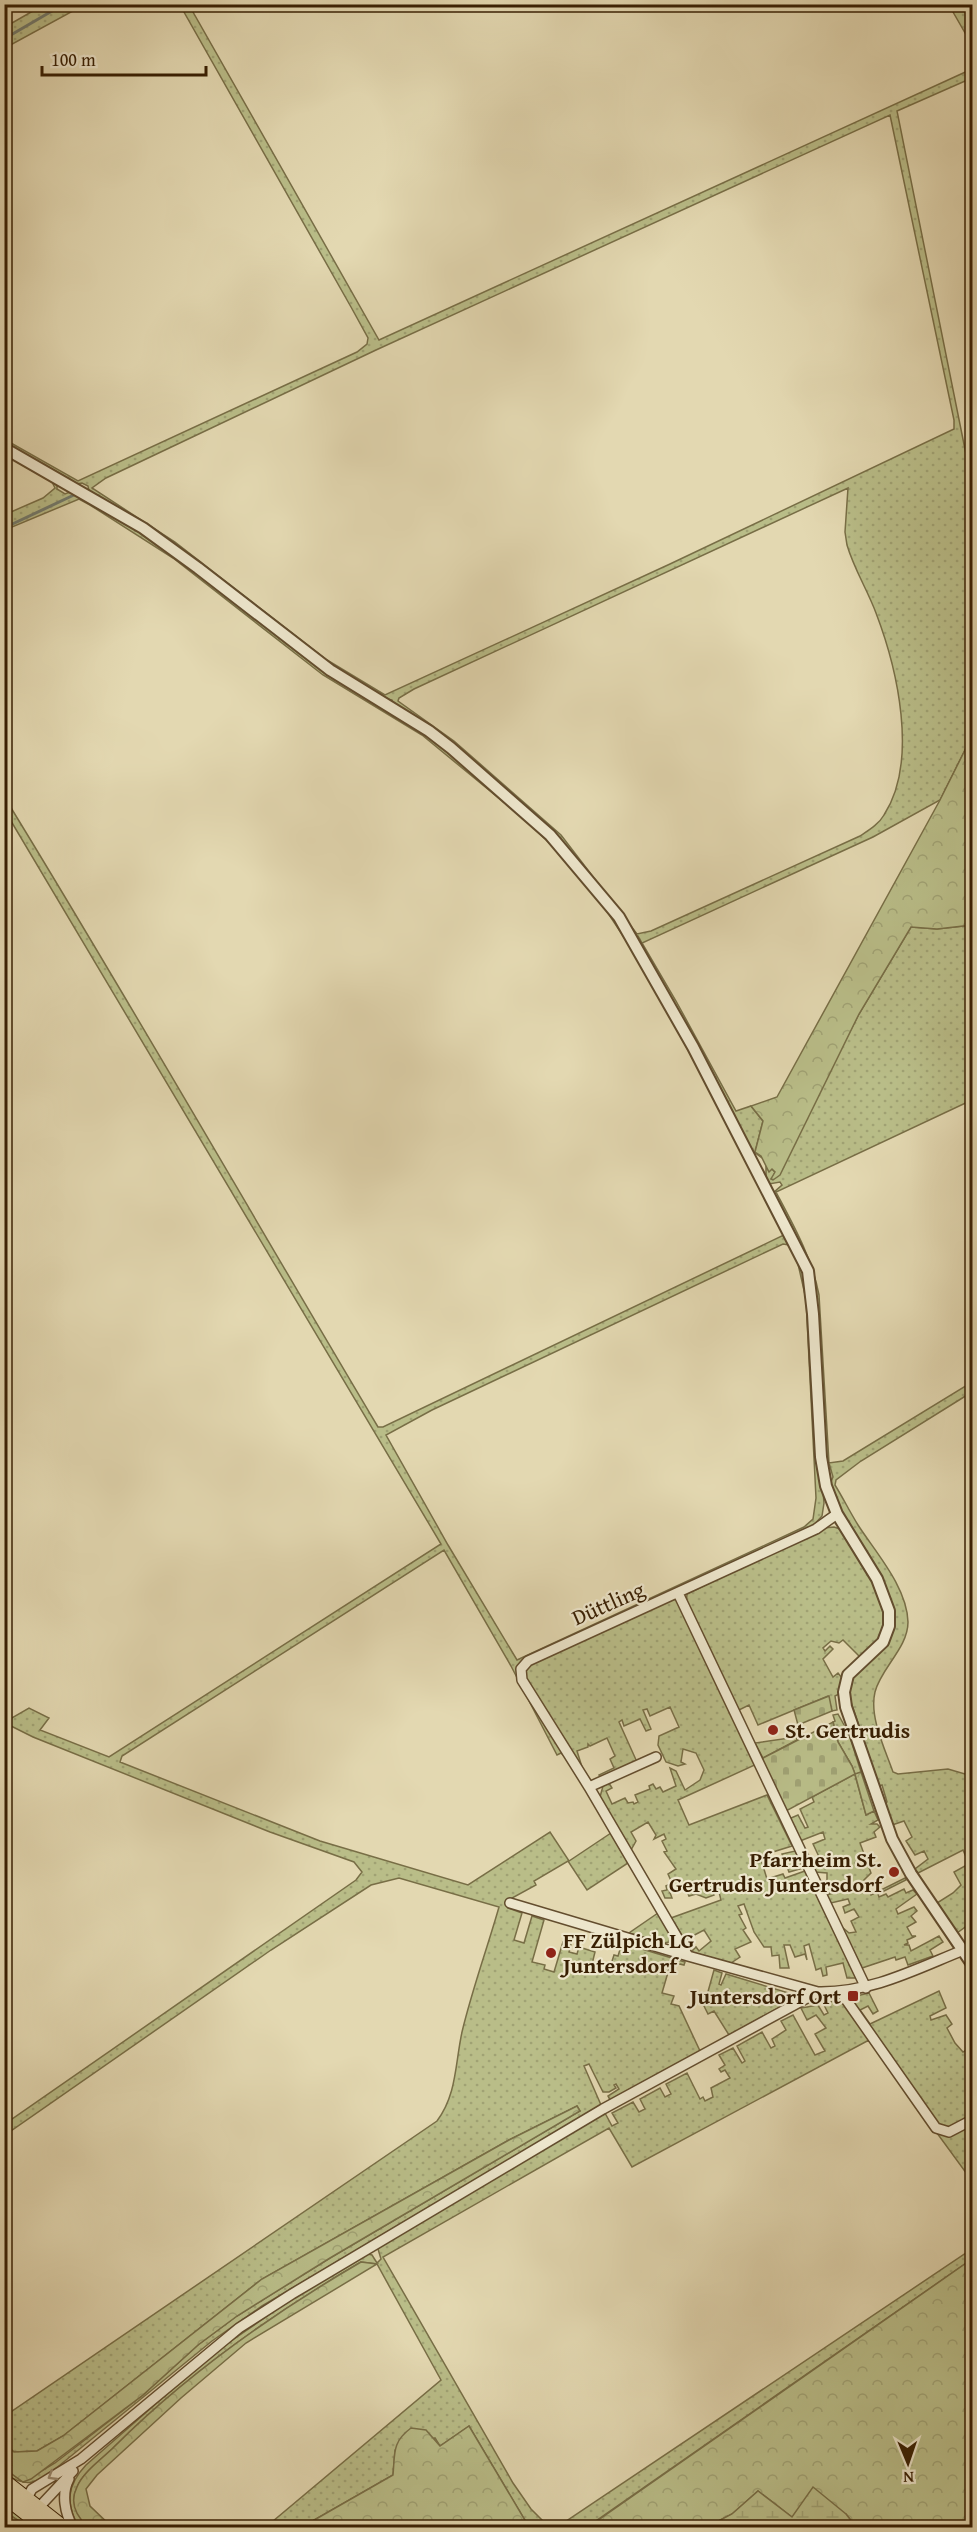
<svg xmlns="http://www.w3.org/2000/svg" width="977" height="2532" font-family="'Gentium Book Plus',serif">
	<style>
		.grass { fill: url(#grass-dots); stroke: #786e46; stroke-width: 1.5; fill-rule: evenodd }
		.forest { fill: url(#forest-crowns); stroke: #786e46; stroke-width: 1.5 }
		.wetland { fill: url(#wetland-marsh); stroke: #786e46; stroke-width: 1.5 }
		.cemetery { fill: url(#cemetery-stones); stroke: #786e46; stroke-width: 1.5 }
		.lines { fill: none; stroke-linecap: round; stroke-linejoin: round }
		.stream { stroke: #727b6e; stroke-width: 3 }
		.minor-casing { stroke: #634d2e; stroke-width: 12 }
		.tertiary-casing { stroke: #634d2e; stroke-width: 14 }
		.primary-casing { stroke: #381f03; stroke-width: 16 }
		.minor { stroke: #ede6cc; stroke-width: 9 }
		.tertiary { stroke: #ede6cc; stroke-width: 10 }
		.primary { stroke: #e3d8b1; stroke-width: 14 }
		.oneway { stroke: #9c8c72 }
		.poi-dot { fill: #8f2418; stroke: #ede6cc; stroke-width: 2 }
		.labels { text-anchor: middle; stroke-width: 4.5; stroke-linejoin: round; paint-order: stroke }
		.street-label { font-size: 22px; fill: #381f03; stroke: #ede6cc }
		.poi-label { font-size: 22px; font-weight: bold; fill: #381f03; stroke: #ede6cc; text-anchor: start }
	</style>
	<defs>
		<pattern id="grass-dots" width="8" height="8" patternUnits="userSpaceOnUse" patternTransform="scale(1.5)"><rect width="8" height="8" fill="#b9bd88"/><path d="M2 2h.1M6 6h.1" fill="none" stroke="#a0a274" stroke-width="1.8" stroke-linecap="round"/></pattern>
		<pattern id="forest-crowns" width="20" height="18" patternUnits="userSpaceOnUse" patternTransform="scale(1.5)"><rect width="20" height="18" fill="#b9bd88"/><path d="M2 6a3 3 0 1 1 6 0M12 15a3 3 0 1 1 6 0" fill="none" stroke="#a0a274"/></pattern>
		<pattern id="wetland-marsh" width="20" height="14" patternUnits="userSpaceOnUse" patternTransform="scale(1.5)"><rect width="20" height="14" fill="#b9bd88"/><path d="M1 5h8M5 5V1M11 12h8M15 12V8" fill="none" stroke="#a0a274"/></pattern>
		<pattern id="cemetery-stones" width="16" height="16" patternUnits="userSpaceOnUse" patternTransform="scale(1.5)"><rect width="16" height="16" fill="#b9bd88"/><path d="M2 7V4a2 2 0 0 1 4 0v3zM10 15v-3a2 2 0 0 1 4 0v3z" fill="#a0a274"/></pattern>
	</defs>
	<rect width="100%" height="100%" fill="#e3d8b1"/>
	<filter id="stains"><feTurbulence type="fractalNoise" baseFrequency=".00333" numOctaves="4"/><feColorMatrix values="0 0 0 0 .2 0 0 0 0 .09 0 0 0 0 .02 0 0 0 .5 -.17"/></filter>
	<radialGradient id="worn" r=".72"><stop offset=".6" stop-color="#630" stop-opacity="0"/><stop offset="1" stop-color="#630" stop-opacity=".3"/></radialGradient>
	<!-- grass -->
	<path class="grass" d="M 45,4 L 84,5 L 5,48 L 5,27 Z
		M 180,5 L 192,5 L 193,12 L 379,340 L 972,69 L 972,78 L 897,111 L 972,484 L 972,736 L 940,800 L 873,837 L 642,943 L 676,1001 L 736,1111 L 751,1106 L 763,1121 L 755,1152 L 762,1158 L 750,1149 L 640,945 L 642,943 L 638,936 L 635,936 L 579,862 L 392,703 L 392,700 L 383,698 L 335,669 L 89,491 L 88,486 L 82,483 L 76,484 L 5,443 L 4,439 L 78,481 L 357,352 L 367,344 L 368,338 L 351,307 ZM 890,115 L 954,420 L 954,429 L 670,564 L 385,695 L 327,660 L 175,542 L 92,488 L 106,478 L 376,350 ZM 848,488 L 845,532 L 847,545 C 854,569 867,589 876,613 C 897,668 919,761 884,815 C 879,824 869,830 860,836 L 651,931 L 637,934 L 561,835 L 454,741 L 398,701 L 399,698 L 414,689 Z
		M 949,5 L 972,5 L 972,45 Z
		M 5,450 L 57,483 L 57,489 L 65,494 L 70,492 L 117,515 L 425,733 L 545,834 L 602,899 L 658,988 L 805,1273 L 824,1503 L 822,1516 L 812,1527 L 519,1665 L 567,1759 L 561,1753 L 557,1755 L 511,1666 L 444,1550 L 122,1756 L 120,1762 L 320,1841 L 468,1885 L 550,1832 L 569,1861 L 611,1833 L 628,1863 L 587,1890 L 568,1861 L 534,1881 L 536,1885 L 512,1898 L 508,1908 L 522,1913 L 514,1940 L 524,1943 L 532,1916 L 544,1920 L 532,1962 L 545,1965 L 544,1969 L 554,1972 L 563,1942 L 571,1944 L 569,1952 L 577,1954 L 579,1947 L 595,1952 L 592,1964 L 605,1968 L 603,1972 L 608,1974 L 614,1955 L 618,1956 L 622,1943 L 685,1962 L 684,1965 L 671,1962 L 662,1993 L 674,1996 L 671,2004 L 679,2006 L 700,2051 L 610,2100 L 608,2096 L 619,2089 L 616,2084 L 614,2085 L 616,2088 L 609,2092 L 603,2092 L 589,2064 L 584,2066 L 601,2105 L 262,2306 L 212,2341 L 60,2465 C 38,2481 29,2491 5,2473 L 5,2469 L 23,2482 L 55,2463 L 143,2395 L 198,2345 L 237,2316 L 330,2258 L 580,2111 L 577,2106 L 509,2140 L 262,2279 L 63,2436 L 37,2451 L 14,2452 L 5,2444 L 5,2416 L 437,2121 C 457,2094 455,2064 462,2032 C 472,1990 487,1949 499,1907 L 399,1878 L 371,1885 L 271,1950 L 5,2135 L 5,2124 L 356,1880 L 362,1872 L 354,1862 L 270,1832 L 33,1737 L 5,1723 L 5,1714 L 12,1718 L 29,1708 L 49,1718 L 40,1730 L 109,1757 L 441,1544 L 5,811 L 5,798 C 132,1005 253,1217 378,1427 L 383,1427 L 784,1235 L 707,1085 L 639,960 L 600,901 L 565,858 L 523,818 L 422,735 L 323,675 L 173,558 L 90,505 L 79,499 L 5,530 L 4,515 L 43,498 L 55,488 L 52,482 L 5,455 ZM 783,1244 L 789,1245 L 798,1264 L 806,1299 L 816,1498 L 813,1519 L 804,1527 L 517,1660 L 448,1545 L 386,1435 L 432,1410 Z
		M 972,925 L 972,1100 L 776,1192 C 794,1226 812,1258 819,1295 L 829,1463 L 843,1461 L 972,1382 L 972,1392 L 861,1461 L 836,1480 L 835,1485 C 843,1498 850,1512 858,1525 C 876,1553 907,1587 908,1622 C 908,1648 881,1668 875,1692 C 869,1717 885,1749 893,1772 L 898,1774 L 948,1769 L 972,1776 L 972,1854 L 966,1857 L 963,1850 L 918,1873 L 915,1869 L 928,1859 L 924,1851 L 915,1855 L 906,1841 L 912,1837 L 904,1821 L 892,1825 L 884,1804 L 887,1802 L 882,1785 L 879,1786 L 849,1696 L 850,1682 L 854,1676 L 893,1629 C 900,1585 854,1545 837,1506 C 834,1499 833,1491 830,1484 L 833,1477 L 829,1463 L 825,1459 L 814,1290 L 773,1193 L 782,1185 L 780,1182 L 769,1184 L 766,1177 L 766,1167 L 769,1171 L 772,1169 L 775,1172 L 772,1180 L 859,1014 L 911,927 L 937,929 Z
		M 834,1527 L 843,1530 C 858,1556 899,1608 881,1638 C 876,1645 866,1651 860,1657 L 843,1640 L 839,1643 L 831,1641 L 823,1648 L 825,1651 L 830,1646 L 833,1649 L 823,1659 L 833,1677 L 838,1673 L 842,1678 L 839,1694 L 835,1696 L 837,1710 L 832,1711 L 828,1696 L 758,1725 L 749,1705 L 737,1711 L 686,1607 L 687,1594 L 823,1528 Z
		M 672,1599 L 677,1600 L 757,1764 L 678,1800 L 689,1825 L 767,1795 L 792,1846 L 760,1856 L 767,1879 L 783,1874 L 785,1878 L 805,1871 L 856,1978 L 847,1978 L 843,1963 L 826,1967 L 827,1975 L 823,1976 L 821,1968 L 816,1970 L 809,1944 L 804,1946 L 807,1960 L 805,1954 L 795,1957 L 790,1945 L 784,1945 L 789,1968 L 780,1968 L 779,1955 L 772,1956 L 771,1947 L 764,1947 L 754,1932 L 744,1904 L 738,1906 L 742,1914 L 739,1915 L 746,1928 L 743,1930 L 751,1942 L 735,1949 L 740,1957 L 731,1963 L 691,1952 L 696,1947 L 699,1951 L 711,1941 L 704,1930 L 685,1940 L 671,1918 L 721,1900 L 718,1888 L 712,1889 L 714,1895 L 706,1898 L 696,1894 L 689,1896 L 684,1885 L 669,1890 L 672,1898 L 665,1898 L 662,1891 L 667,1890 L 666,1886 L 672,1883 L 668,1874 L 676,1869 L 664,1852 L 667,1851 L 662,1841 L 666,1839 L 664,1834 L 654,1839 L 656,1835 L 648,1822 L 631,1832 L 636,1841 L 631,1850 L 600,1797 L 603,1786 L 609,1783 L 612,1788 L 606,1791 L 612,1804 L 625,1798 L 628,1803 L 633,1802 L 634,1804 L 638,1802 L 635,1795 L 650,1789 L 649,1786 L 653,1784 L 656,1789 L 660,1787 L 663,1792 L 676,1786 L 670,1768 L 676,1771 L 685,1790 L 700,1780 L 704,1770 L 696,1753 L 683,1749 L 681,1762 L 685,1764 L 678,1766 L 666,1762 L 658,1745 L 659,1736 L 679,1727 L 670,1707 L 650,1716 L 647,1709 L 643,1710 L 651,1729 L 646,1731 L 640,1719 L 624,1726 L 622,1720 L 619,1722 L 637,1762 L 601,1778 L 599,1775 L 614,1768 L 610,1759 L 615,1756 L 607,1738 L 590,1746 L 588,1744 L 588,1747 L 577,1751 L 582,1767 L 527,1682 L 524,1675 L 526,1666 Z
		M 838,1714 L 849,1734 L 861,1772 L 855,1775 L 866,1815 L 874,1811 L 878,1820 L 871,1824 L 877,1824 L 880,1827 L 874,1832 L 876,1837 L 860,1843 L 871,1873 L 864,1880 L 871,1895 L 905,1878 L 906,1880 L 878,1894 L 879,1897 L 886,1894 L 888,1897 L 904,1889 L 906,1893 L 913,1890 L 917,1894 L 896,1909 L 898,1914 L 914,1907 L 917,1911 L 911,1916 L 916,1922 L 907,1927 L 912,1936 L 916,1936 L 907,1940 L 908,1943 L 904,1945 L 909,1945 L 911,1951 L 939,1936 L 943,1942 L 930,1950 L 933,1956 L 908,1965 L 905,1957 L 896,1960 L 895,1957 L 862,1968 L 842,1927 L 849,1933 L 856,1932 L 851,1921 L 859,1917 L 854,1909 L 845,1913 L 843,1907 L 850,1904 L 848,1899 L 831,1903 L 826,1895 L 834,1893 L 825,1893 L 820,1881 L 827,1881 L 827,1873 L 815,1872 L 811,1864 L 821,1861 L 813,1844 L 825,1839 L 823,1832 L 800,1841 L 791,1821 L 791,1818 L 798,1815 L 805,1828 L 808,1827 L 800,1809 L 814,1802 L 812,1797 L 855,1774 L 852,1766 L 838,1742 L 833,1722 L 835,1721 L 833,1715 Z
		M 796,1737 L 797,1740 L 763,1758 L 755,1743 Z
		M 795,1851 L 803,1868 L 789,1872 L 782,1854 Z
		M 972,1862 L 972,1922 L 957,1933 L 937,1903 L 953,1893 L 961,1885 L 954,1872 Z
		M 658,1913 L 671,1935 L 669,1942 L 664,1943 L 629,1933 Z
		M 714,1970 L 722,1973 L 719,1984 L 721,1985 L 726,1974 L 792,1994 L 793,2000 L 729,2035 L 714,2011 L 708,2014 L 704,2006 Z
		M 939,1991 L 946,2008 L 930,2016 L 931,2020 L 946,2015 L 952,2024 L 947,2028 L 955,2043 L 963,2052 L 972,2046 L 972,2060 L 970,2062 L 972,2067 L 972,2181 L 869,2040 L 632,2167 L 609,2128 L 383,2257 L 513,2483 L 531,2509 L 549,2527 L 529,2527 L 469,2426 L 440,2446 L 435,2438 L 395,2450 L 393,2475 L 302,2527 L 266,2527 L 441,2380 L 377,2264 L 361,2262 C 272,2314 187,2374 114,2447 C 102,2459 83,2472 77,2487 C 69,2503 77,2516 88,2527 L 79,2527 C 65,2504 67,2485 86,2465 L 215,2352 L 302,2292 L 368,2254 L 372,2255 L 377,2263 L 381,2259 L 378,2249 L 381,2246 L 605,2113 L 612,2126 L 618,2123 L 612,2113 L 633,2102 L 639,2112 L 645,2109 L 640,2099 L 660,2088 L 665,2097 L 671,2094 L 666,2084 L 687,2073 L 700,2099 L 703,2097 L 705,2101 L 713,2097 L 711,2088 L 730,2078 L 725,2070 L 721,2072 L 719,2069 L 725,2065 L 719,2055 L 733,2048 L 742,2063 L 745,2061 L 737,2046 L 762,2032 L 771,2048 L 775,2046 L 772,2039 L 786,2030 L 781,2021 L 793,2015 L 815,2055 L 825,2051 L 815,2034 L 826,2028 L 816,2015 L 807,2020 L 801,2008 L 818,2005 L 824,2015 L 828,2013 L 824,2005 L 826,2003 L 869,1993 L 878,2011 L 873,2014 L 868,2006 L 860,2010 L 870,2024 Z
		M 972,2249 L 972,2259 L 587,2527 L 556,2528 Z
		M 4,2505 L 35,2527 L 28,2527 L 5,2512 Z"/>
	<!-- forest -->
	<path class="forest" d="M 972,736 L 972,925 L 937,929 L 911,927 L 859,1014 L 780,1175 L 773,1180 L 771,1179 L 775,1172 L 772,1169 L 769,1172 L 761,1156 L 755,1152 L 763,1121 L 751,1106 L 777,1097 L 940,800 Z
		M 861,1772 L 874,1811 L 866,1815 L 855,1774 Z
		M 577,2106 L 580,2111 L 330,2258 L 237,2316 L 198,2345 L 143,2395 L 31,2479 L 23,2482 L 5,2469 L 5,2444 L 14,2452 L 37,2451 L 63,2436 L 262,2279 L 509,2140 Z
		M 972,2259 L 972,2527 L 856,2527 L 846,2514 L 792,2517 L 758,2491 L 732,2514 L 707,2527 L 587,2528 Z
		M 361,2262 L 377,2264 L 246,2343 L 181,2398 L 97,2475 L 86,2489 L 90,2506 L 112,2527 L 88,2527 C 77,2517 69,2503 77,2487 C 83,2472 102,2459 114,2447 C 187,2374 272,2314 361,2262 Z
		M 469,2426 L 529,2527 L 302,2527 L 393,2475 C 395,2453 392,2442 411,2428 L 426,2430 L 440,2446 Z
		M 5,2512 L 28,2527 L 5,2527 Z"/>
	<!-- wetland -->
	<path class="wetland" d="M 813,2487 L 846,2514 L 856,2527 L 707,2527 L 732,2514 L 758,2491 L 792,2517 Z"/>
	<!-- cemetery -->
	<path class="cemetery" d="M 829,1696 L 832,1711 L 798,1725 L 794,1710 Z
		M 833,1722 L 838,1742 L 852,1766 L 855,1774 L 786,1811 L 762,1762 L 763,1758 Z"/>
	<g class="lines">
		<!-- stream -->
		<path class="stream" d="M 4,39 L 64,4
			M 4,528 L 76,494"/>
		<!-- minor casing -->
		<g class="minor-casing">
			<path id="minor" d="M 678,1593 L 866,1988
				M 589,1787 L 656,1757
				M 510,1903 L 688,1956 L 818,1992 C 870,1993 914,1970 961,1951
				M 688,1956 L 589,1787 L 522,1680 L 521,1669 L 528,1661 L 816,1529 L 837,1514
				M 840,1991 L 936,2128 L 949,2132 L 972,2120
				M 69,2479 C 61,2494 65,2513 73,2528
				M 24,2503 L 32,2489 L 81,2459 L 239,2328 L 292,2294 L 603,2109 L 818,1992
				M 35,2509 L 43,2503 L 73,2471"/>
		</g>
		<!-- tertiary casing -->
		<g class="tertiary-casing">
			<path id="tertiary" d="M 4,448 L 143,528 L 198,568 L 330,670 L 429,731 L 451,748 L 550,835 L 619,917 L 693,1047 L 808,1271 L 813,1314 L 821,1457 L 826,1486 L 837,1514 L 877,1579 L 889,1611 L 889,1626 L 883,1642 L 848,1675 L 844,1692 L 846,1707 L 892,1839 L 911,1874 L 972,1964"/>
		</g>
		<!-- primary casing -->
		<g class="primary-casing">
			<path id="primary" d="M 4,2481 L 64,2528
				M 4,2496 L 45,2528"/>
		</g>
		<!-- minor -->
		<use href="#minor" class="minor"/>
		<!-- tertiary -->
		<use href="#tertiary" class="tertiary"/>
		<!-- primary -->
		<use href="#primary" class="primary"/>
	</g>
	<!-- one-way arrows -->
	<defs><path id="oneway-chevron" d="M-2-3.5L2.5 0L-2 3.5" fill="none" stroke-width="1.6" stroke-linecap="round" stroke-linejoin="round" transform="scale(1.5)"/></defs>
	<use class="oneway" href="#oneway-chevron" transform="translate(52 2476) rotate(149)"/>
	<!-- markers -->
	<g class="poi-dot">
		<circle cx="773" cy="1730" r="6"/>
		<circle cx="894" cy="1872" r="6"/>
		<circle cx="551" cy="1953" r="6"/>
		<rect x="847" y="1990" width="12" height="12" rx="3"/>
	</g>
	<g class="labels">
		<!-- street labels -->
		<g class="street-label">
			<text transform="translate(608 1603) rotate(-24)" y="8">Düttling</text>
		</g>
		<!-- poi labels -->
		<g class="poi-label">
			<text x="785" y="1738">St. Gertrudis</text>
			<text x="882" y="1867" text-anchor="end">Pfarrheim St.<tspan x="882" dy="25">Gertrudis Juntersdorf</tspan></text>
			<text x="563" y="1948">FF Zülpich LG<tspan x="563" dy="25">Juntersdorf</tspan></text>
			<text x="841" y="2004" text-anchor="end">Juntersdorf Ort</text>
		</g>
	</g>
	<!-- margin -->
	<rect width="977" height="2532" fill="none" stroke="#e3d8b1" stroke-width="24"/>
	<rect x="6" y="6" width="965" height="2520" fill="none" stroke="#381f03" stroke-width="3"/>
	<rect x="12" y="12" width="953" height="2508" fill="none" stroke="#381f03" stroke-width="1.5"/>
	<!-- north arrow -->
	<g transform="translate(908 2463) rotate(178)" stroke="#ede6cc" stroke-width="4.5" paint-order="stroke">
	<path d="M0-4.5L10 22L0 15L-10 22Z" fill="#381f03"/>
	<text y="-9" font-size="16" font-weight="bold" text-anchor="middle" fill="#381f03">N</text>
	</g>
	<!-- scale -->
	<path d="M42 66v9h164v-9" fill="none" stroke="#381f03" stroke-width="3"/>
	<text x="51" y="66" font-size="18" fill="#381f03" stroke="#ede6cc" stroke-width="4.5" paint-order="stroke">100 m</text>
	<rect width="100%" height="100%" filter="url(#stains)"/>
	<rect width="100%" height="100%" fill="url(#worn)"/>
</svg>
